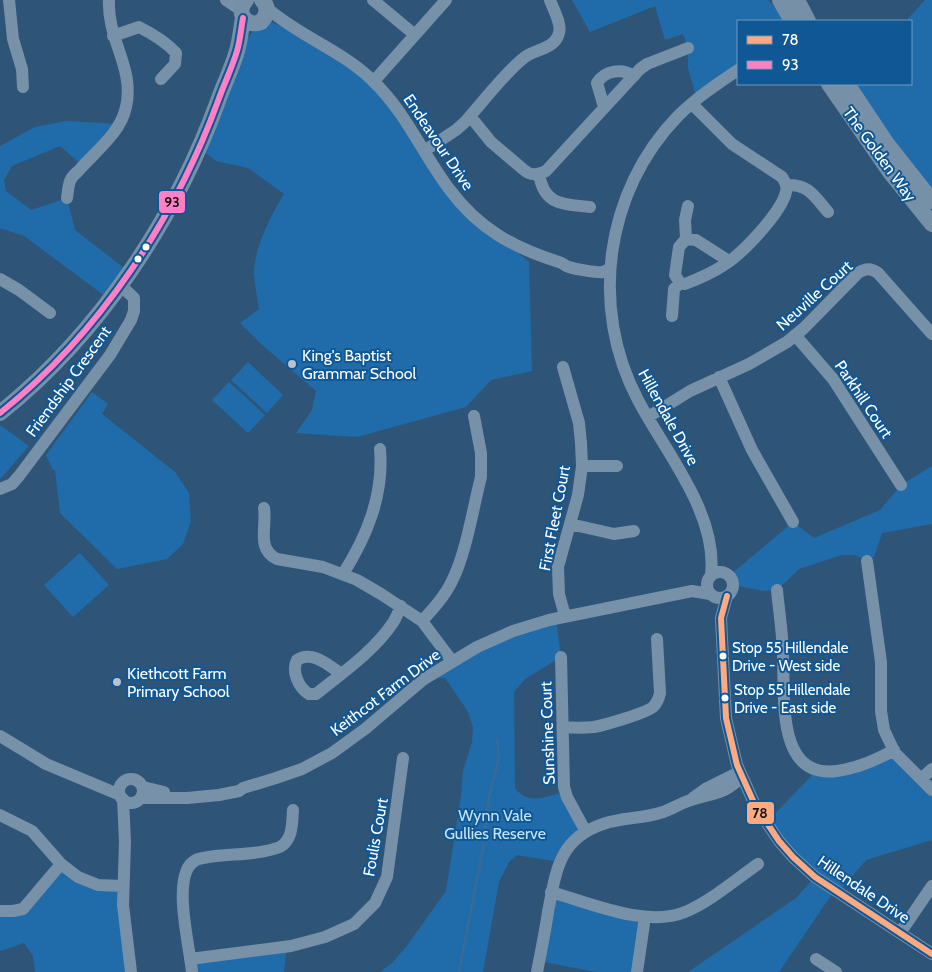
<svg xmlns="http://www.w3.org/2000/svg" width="932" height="972" font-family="Cabin,sans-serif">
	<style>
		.green { fill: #206caa }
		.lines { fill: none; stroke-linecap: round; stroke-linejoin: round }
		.stream { stroke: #386b97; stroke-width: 2.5 }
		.minor { stroke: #7791a9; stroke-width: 12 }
		.major { stroke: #7590a7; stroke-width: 16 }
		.bus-1-casing { stroke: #105795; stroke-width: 10 }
		.bus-2-casing { stroke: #105795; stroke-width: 10 }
		.bus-1 { stroke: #ffa980; stroke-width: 6 }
		.bus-2 { stroke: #ff80c5; stroke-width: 6 }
		.bus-dot { fill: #fff; stroke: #105795; stroke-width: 2 }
		.poi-dot { fill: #b6c4cf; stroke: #105795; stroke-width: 2 }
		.labels { text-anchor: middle; stroke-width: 4; stroke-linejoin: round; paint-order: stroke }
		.bus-label { font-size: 15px; fill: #fff; stroke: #105795; text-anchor: start }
		.street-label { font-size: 16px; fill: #fff; stroke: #105795 }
		.poi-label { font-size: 16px; fill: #fff; stroke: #105795; text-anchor: start }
		.park-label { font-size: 16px; fill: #c6e5fe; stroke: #105795 }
		.line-badge { stroke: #105795; stroke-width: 2 }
		.pale-badge-label { font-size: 14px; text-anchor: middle; font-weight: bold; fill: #111 }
	</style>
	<rect width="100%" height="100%" fill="#2e5577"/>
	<!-- green -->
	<path class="green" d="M 572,0 L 768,0 L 788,21 L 738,21 L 738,70 L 697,99 L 688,68 L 688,48 L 683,34 L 665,40 L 655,6 L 590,32 Z
		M 925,0 L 932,0 L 932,200 L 849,84 L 911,84 L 911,21 L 906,21 Z
		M 263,20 L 282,26 L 370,78 L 470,214 L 529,262 L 532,371 L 491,380 L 466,407 L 357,437 L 296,433 L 312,410 L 316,391 L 261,344 L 240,323 L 259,309 C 257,297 255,285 254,274 C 254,248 271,215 284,194 L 248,168 L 216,161 L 206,153 L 237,50 Z
		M 66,121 L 120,124 L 83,166 L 60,146 L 12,166 L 4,180 L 6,191 L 31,210 L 67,198 L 75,230 L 129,272 L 109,299 L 24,236 L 0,228 L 0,146 L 35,127 Z
		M 248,362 L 283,395 L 267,413 L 231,380 Z
		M 229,382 L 265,415 L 248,433 L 212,400 Z
		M 92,392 L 108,404 L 102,414 L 175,472 L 189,493 L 191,521 L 183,544 L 167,559 L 117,569 L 60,513 L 55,470 L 53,470 L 46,455 Z
		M 0,425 L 29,446 L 0,479 Z
		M 932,466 L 932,524 L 882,533 L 874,557 L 867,561 L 855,555 L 842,555 L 799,569 L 777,590 L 764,591 L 733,585 L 729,576 L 793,522 L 814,538 L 880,510 L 901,485 Z
		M 80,553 L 109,585 L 73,617 L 44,585 Z
		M 556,618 L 561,657 L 525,679 L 514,692 L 515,788 C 529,806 546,796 565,792 L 586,832 L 559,862 L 517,855 L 509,862 L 499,882 L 483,972 L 380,972 L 392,963 L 406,947 L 446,891 L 461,796 L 463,771 L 472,742 L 473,727 L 467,710 L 445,678 L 424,679 L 461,656 Z
		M 894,750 L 932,791 L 932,840 L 866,860 L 838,893 L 834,891 L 779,972 L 688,972 L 796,898 L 815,877 L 766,823 L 817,770 L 831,772 Z
		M 61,864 L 68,870 L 123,886 L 131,972 L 35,972 L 33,956 L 24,943 L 0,951 L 0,911 L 13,911 Z
		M 551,892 L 645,917 L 637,972 L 596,972 L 539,961 Z
		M 287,946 L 284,972 L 192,972 L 199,958 Z"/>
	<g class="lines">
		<!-- stream -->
		<path class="stream" d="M 485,832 L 489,797 L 499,757 L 497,740
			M 459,972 L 484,844"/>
		<!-- minor -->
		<path class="minor" d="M 9,0 L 13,39 L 22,69 L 23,87
			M 226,0 L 241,10
			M 373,0 L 415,35
			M 267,8 C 299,36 339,49 371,79 C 407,113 421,152 450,190 C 479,229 514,248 559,262 C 563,263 565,266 569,267 C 575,269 597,273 603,272 C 605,271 608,270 610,268
			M 113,36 L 139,27 C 153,34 166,42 176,53 L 175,64 L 161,79
			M 374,81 L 446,0
			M 692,104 L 732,144 L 782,177 C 785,182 788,186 786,192 C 781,213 742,254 724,265 C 712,273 698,279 685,284 L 680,283 L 675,275 L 679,247 L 686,239 L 696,240 L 729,261
			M 604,107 L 597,83 C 605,70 622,68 634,76
			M 470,116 L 491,142 L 524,170 C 531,176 537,175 546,171 L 640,69 L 647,64 L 688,48
			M 424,151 L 456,130 L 465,122 C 482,103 505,72 525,57 C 536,49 555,49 559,33 C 562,24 553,9 550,0
			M 539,174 C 544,206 564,204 590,207
			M 786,185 C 809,184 814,196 828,212
			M 67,198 C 68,192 68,184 71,179 C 73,175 78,172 81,168 C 97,150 121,132 126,107 C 135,68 107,40 109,0
			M 686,239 L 685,220 L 688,206
			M 0,279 L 19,290 L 50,313
			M 672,316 L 674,289 L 680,283
			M 795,335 L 833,379 L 901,485
			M 563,367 L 579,423 L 581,443 L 582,466 L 578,495 L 558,567 L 559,594 L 565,616
			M 719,377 L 752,450 L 793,522
			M 648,417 L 690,391 L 749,364 L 787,342 L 804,328 L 858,273 C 866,268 871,268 878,273 L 932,334
			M 582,466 L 617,466
			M 0,489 L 12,484 L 19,476 L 110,355 L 131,320 L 134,311 L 134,298 L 120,285
			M 264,508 C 267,527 256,549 277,559 L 323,567 L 357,580 L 381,594 L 422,621 L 452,661
			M 570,524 L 614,534 L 634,531
			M 867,561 L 881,662 L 881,711 L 884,730 L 895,753 L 932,790
			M707 585a13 13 0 1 1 26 0a13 13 0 1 1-26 0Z
			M 343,574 C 367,536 384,495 380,449
			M 711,575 C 718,513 665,452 638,400 C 589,308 605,191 678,116 C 696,98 717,84 738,70
			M 777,590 C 779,612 783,635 783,658 C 785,697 776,779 837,771 C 858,768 875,761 894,750
			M 727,596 L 721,618 L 726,718 L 737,765 L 755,805 L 779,841 L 793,857 L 815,877 L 932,954
			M 422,621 C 433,609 445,596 452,581 C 466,554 473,508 481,477 L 481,453 L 474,416
			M 561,657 L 564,787 L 567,797 L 586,832
			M 340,673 C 328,665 312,650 297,660 C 291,672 299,688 309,694 L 316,694 C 341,674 374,651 392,624 C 396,619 398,612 401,606
			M 563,727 C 573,728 584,728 594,727 C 605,725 646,713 653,707 C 657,703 659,698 660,693 L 657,639
			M 0,736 L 46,764 L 120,795
			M 921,779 L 932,769
			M119 791a12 12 0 1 1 24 0a12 12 0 1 1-24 0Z
			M 143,787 L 164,792
			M 141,798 L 187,798 L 219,795 L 239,791 L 243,788 L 276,778 L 302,769 L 332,753 L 365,729 L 424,679 L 477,647 L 513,631 L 549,620 L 692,591 L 710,594
			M 693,798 L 707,788 L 733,775 L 741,777
			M 123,799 L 125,842 L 123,905 L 131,972
			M 0,815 L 32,831 L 61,864 L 78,877 L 98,885 L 123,886
			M 551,892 C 590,903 646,928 685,912 C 711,901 735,880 758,864
			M 0,911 L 13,911 L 23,909 L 61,864
			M 900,933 L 932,886
			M 190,959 L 291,946 L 325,937 L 354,924 L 375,903 L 387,877 L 403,758
			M 816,959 L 836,972
			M 192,972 C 189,945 177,896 186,872 C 189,864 195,859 203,858 C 228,853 256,856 280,847 C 293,839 292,824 293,810
			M 537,972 C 541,952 545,932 548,912 C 556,872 558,839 603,824 C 622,817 643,819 663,812 C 672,809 681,803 691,800 C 711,793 725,795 741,777
			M 637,972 L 645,917"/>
		<!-- major -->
		<path class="major" d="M 246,0 C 235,12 246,28 261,22 C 268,15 269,7 262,0
			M 780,0 L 792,21
			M 797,0 L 808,21
			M 829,84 L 890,172 L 932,224
			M 847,84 L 887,144 L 932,201
			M 0,413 C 99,334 175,219 218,101 C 224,84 232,68 237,51 C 240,41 241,29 243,18"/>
		<!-- bus-1 casing -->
		<g class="bus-1-casing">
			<path id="bus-1" d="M 727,596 L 721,618 L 726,718 L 737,765 L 755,805 L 779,841 L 793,857 L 815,877 L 932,954"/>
		</g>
		<!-- bus-2 casing -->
		<g class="bus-2-casing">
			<path id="bus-2" d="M 0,413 C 99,334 175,219 218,101 C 224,84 232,68 237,51 C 240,41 241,29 243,18"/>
		</g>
		<!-- bus-1 -->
		<use href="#bus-1" class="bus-1"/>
		<!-- bus-2 -->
		<use href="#bus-2" class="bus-2"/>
	</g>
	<!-- markers -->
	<g class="bus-dot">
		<circle cx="146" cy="247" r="4.5"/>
		<circle cx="138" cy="259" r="4.5"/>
		<circle cx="723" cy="656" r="4.5"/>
		<circle cx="725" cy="698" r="4.5"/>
	</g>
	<g class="poi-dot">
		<circle cx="292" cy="364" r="5"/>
		<circle cx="117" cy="682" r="5"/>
	</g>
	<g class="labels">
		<!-- bus labels -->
		<g class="bus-label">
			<text x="732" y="653">Stop 55 Hillendale<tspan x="732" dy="18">Drive - West side</tspan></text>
			<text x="734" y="695">Stop 55 Hillendale<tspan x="734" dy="18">Drive - East side</tspan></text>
		</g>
		<!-- street labels -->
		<g class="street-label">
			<text transform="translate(439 142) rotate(56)" y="6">Endeavour Drive</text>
			<text transform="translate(880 154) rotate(54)" y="6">The Golden Way</text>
			<text transform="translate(814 295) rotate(-42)" y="6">Neuville Court</text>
			<text transform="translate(68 381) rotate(-54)" y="6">Friendship Crescent</text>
			<text transform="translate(864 399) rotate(56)" y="6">Parkhill Court</text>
			<text transform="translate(669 417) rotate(61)" y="6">Hillendale Drive</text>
			<text transform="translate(554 518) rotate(-79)" y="6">First Fleet Court</text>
			<text transform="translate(385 692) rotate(-37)" y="6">Keithcot Farm Drive</text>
			<text transform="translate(547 733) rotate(-92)" y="6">Sunshine Court</text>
			<text transform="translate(375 837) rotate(-80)" y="6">Foulis Court</text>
			<text transform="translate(864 889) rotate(34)" y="6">Hillendale Drive</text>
		</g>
		<!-- poi labels -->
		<g class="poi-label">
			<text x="302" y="361">King's Baptist<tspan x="302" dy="18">Grammar School</tspan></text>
			<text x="127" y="679">Kiethcott Farm<tspan x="127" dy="18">Primary School</tspan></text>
		</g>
		<!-- park labels -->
		<g class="park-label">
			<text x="495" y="821">Wynn Vale<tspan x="495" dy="18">Gullies Reserve</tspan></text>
		</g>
	</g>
	<g class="line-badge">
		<rect x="158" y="190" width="28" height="24" rx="5" fill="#ff80c5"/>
		<rect x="746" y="801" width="29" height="24" rx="5" fill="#ffa980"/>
	</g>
	<g class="pale-badge-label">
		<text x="172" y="207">93</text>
		<text x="760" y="818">78</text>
	</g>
	<!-- legend -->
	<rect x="737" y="20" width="175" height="65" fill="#105795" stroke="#709abf"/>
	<rect x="747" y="36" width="25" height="8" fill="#ffa980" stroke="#709abf"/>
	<text x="782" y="45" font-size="15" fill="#ffffff">78</text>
	<rect x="747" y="61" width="25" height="8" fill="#ff80c5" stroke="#709abf"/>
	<text x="782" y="70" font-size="15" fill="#ffffff">93</text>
</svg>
